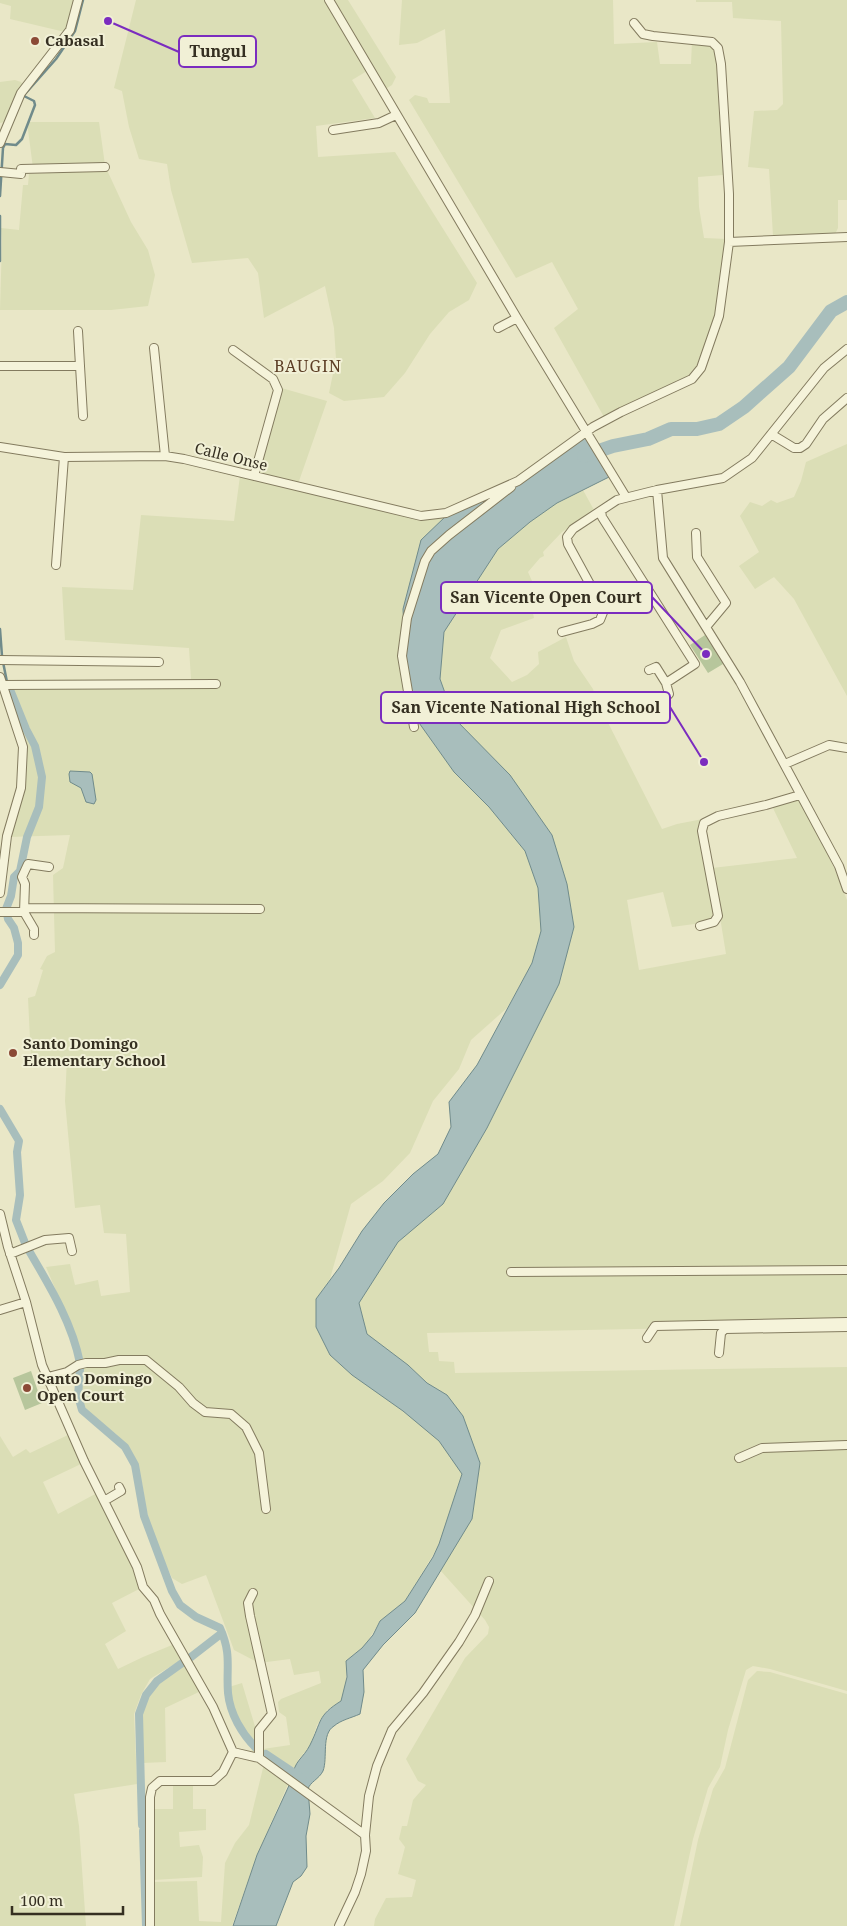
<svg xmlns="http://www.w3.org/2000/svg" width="847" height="1926" font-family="'Noto Serif',serif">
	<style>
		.farmland { fill: #dbdeb6 }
		.green { fill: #b7c69c }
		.water { fill: #a8bebc; stroke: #708b8b }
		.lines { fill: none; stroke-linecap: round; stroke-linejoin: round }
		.stream { stroke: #708b8b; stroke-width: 2.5 }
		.canal { stroke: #a8bebc; stroke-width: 8 }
		.river { stroke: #a8bebc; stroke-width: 14 }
		.minor-casing { stroke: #837b5f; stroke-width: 10 }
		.minor { stroke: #f5f3da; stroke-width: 8 }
		.poi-dot { fill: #8b4a36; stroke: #f1f0d6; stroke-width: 2 }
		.labels { text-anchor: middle; stroke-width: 4; stroke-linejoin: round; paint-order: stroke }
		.poi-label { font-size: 15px; font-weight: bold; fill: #352f21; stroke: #f1f0d6; text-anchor: start }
		.street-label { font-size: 15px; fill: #352f21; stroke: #f1f0d6 }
		.neighbourhood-label { font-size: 16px; letter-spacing: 1px; fill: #5c3e25; stroke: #f1f0d6 }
		.leader { fill: none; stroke: #7b2cbf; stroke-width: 2 }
		.callout-dot { fill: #7b2cbf; stroke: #f1f0d6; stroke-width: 2 }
		.callout { fill: #f1f0d6; stroke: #7b2cbf; stroke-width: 2 }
		.callout-label { font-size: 16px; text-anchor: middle; font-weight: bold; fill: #352f21 }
	</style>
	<rect width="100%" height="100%" fill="#e9e7c7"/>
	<!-- farmland -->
	<path class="farmland" d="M 0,0 L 75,0 L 65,32 L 10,19 L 11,6 L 0,3 Z
		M 136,0 L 327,0 L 367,71 L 352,80 L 375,118 L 316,126 L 318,157 L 395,152 L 477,283 L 469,300 L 449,312 L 430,334 L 405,373 L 384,397 L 344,401 L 329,393 L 336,359 L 334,328 L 325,286 L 264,318 L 258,273 L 248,258 L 192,263 L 171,190 L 167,164 L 139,159 L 129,127 L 122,91 L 114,88 Z
		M 332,0 L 348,0 L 396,77 L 392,85 L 387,88 L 383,88 Z
		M 402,0 L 613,0 L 614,44 L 657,42 L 660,64 L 691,64 L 692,41 L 713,45 L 718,56 L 723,175 L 698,177 L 699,207 L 704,238 L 727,239 L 715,315 L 697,365 L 688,376 L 604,417 L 554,328 L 578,309 L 552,262 L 516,278 L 409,100 L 415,95 L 427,98 L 429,103 L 450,103 L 445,29 L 417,43 L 399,45 Z
		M 696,0 L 847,0 L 847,200 L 838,200 L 838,228 L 835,234 L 773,236 L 769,169 L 748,167 L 754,111 L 777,110 L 783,104 L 781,21 L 733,18 L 732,2 L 696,2 Z
		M 15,80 L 21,82 L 23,85 L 5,122 L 0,123 L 0,82 Z
		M 27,122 L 99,122 L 105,165 L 33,168 Z
		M 107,170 L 131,222 L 148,250 L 155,275 L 148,306 L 111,310 L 0,310 L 2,241 L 1,228 L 19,230 L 23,185 L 28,185 L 29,174 Z
		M 278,387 L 327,401 L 298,484 L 251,473 Z
		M 847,444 L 847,696 L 794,599 L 774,577 L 755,589 L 739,566 L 759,552 L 740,516 L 750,502 L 762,506 L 771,500 L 777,503 L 794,497 L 801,481 L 806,462 Z
		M 240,476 L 421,519 L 446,516 L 403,609 L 454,772 L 489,807 L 525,851 L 538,888 L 541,931 L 532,963 L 507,1008 L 471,1040 L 459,1069 L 433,1101 L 410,1153 L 383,1181 L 351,1204 L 330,1279 L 316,1299 L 352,1375 L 373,1389 L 416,1421 L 439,1441 L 463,1474 L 439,1545 L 405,1601 L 380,1621 L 366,1644 L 346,1661 L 346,1681 L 341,1701 L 327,1710 L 317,1725 L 310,1746 L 298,1760 L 292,1779 L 263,1759 L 263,1753 L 252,1752 L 251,1745 L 233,1711 L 229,1687 L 242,1683 L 263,1753 L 263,1749 L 290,1745 L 286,1717 L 279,1712 L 278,1702 L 281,1699 L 321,1683 L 319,1671 L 294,1675 L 290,1659 L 259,1663 L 234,1650 L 206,1575 L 182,1584 L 172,1578 L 154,1538 L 146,1508 L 142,1483 L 135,1459 L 128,1447 L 116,1434 L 85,1410 L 80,1395 L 83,1369 L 79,1354 L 71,1326 L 46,1267 L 70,1264 L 75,1285 L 98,1280 L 101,1296 L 130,1292 L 126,1234 L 104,1233 L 100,1205 L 75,1208 L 65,1101 L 67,1058 L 31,1059 L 28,998 L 35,996 L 43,970 L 40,969 L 47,956 L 55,952 L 53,875 L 63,868 L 70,835 L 9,837 L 26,748 L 3,680 L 191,679 L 189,648 L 65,640 L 62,587 L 133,590 L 141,515 L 234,521 Z
		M 583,490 L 594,510 L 562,532 L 543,552 L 544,556 L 540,558 L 528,572 L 536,590 L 530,599 L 534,618 L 501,630 L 490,658 L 512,682 L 527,675 L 539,664 L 538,652 L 566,637 L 574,661 L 593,689 L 597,701 L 662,829 L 677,824 L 708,818 L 703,822 L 715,915 L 709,922 L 672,927 L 663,892 L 627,900 L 639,970 L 726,954 L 712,868 L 797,858 L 772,806 L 798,798 L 823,845 L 834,868 L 847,900 L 847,1325 L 427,1333 L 429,1352 L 438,1352 L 439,1361 L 454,1362 L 455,1373 L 847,1367 L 847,1691 L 770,1669 L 753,1666 L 746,1670 L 728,1730 L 720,1767 L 708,1788 L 693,1839 L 674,1926 L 374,1926 L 375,1919 L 386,1898 L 412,1897 L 416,1880 L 398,1874 L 405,1847 L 399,1839 L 402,1826 L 407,1826 L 413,1800 L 426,1785 L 418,1781 L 406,1759 L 465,1658 L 488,1634 L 489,1627 L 485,1620 L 440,1570 L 472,1519 L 480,1463 L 447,1395 L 427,1383 L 408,1365 L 367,1334 L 359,1303 L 398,1242 L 443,1204 L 487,1128 L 559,984 L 574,926 L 552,835 L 534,810 L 454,718 L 440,679 L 444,632 L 498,549 L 530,522 L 557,503 Z
		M 68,1435 L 81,1464 L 43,1482 L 58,1514 L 97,1493 L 120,1540 L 141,1588 L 112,1603 L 126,1631 L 105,1644 L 118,1669 L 143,1657 L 172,1645 L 181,1660 L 150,1679 L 141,1695 L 134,1714 L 137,1784 L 74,1794 L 79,1826 L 86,1926 L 0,1926 L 0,1436 L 13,1457 L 26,1449 L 30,1453 Z
		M 184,1661 L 201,1691 L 165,1708 L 166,1762 L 142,1763 L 143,1710 L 148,1693 L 157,1681 Z
		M 757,1671 L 770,1672 L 847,1694 L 847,1926 L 680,1926 L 698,1840 L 713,1789 L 725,1768 L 748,1680 Z
		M 264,1764 L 288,1784 L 257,1855 L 232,1926 L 154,1926 L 153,1882 L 197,1881 L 199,1921 L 221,1922 L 225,1863 L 235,1843 L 249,1825 Z
		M 173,1783 L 193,1783 L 193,1809 L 206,1809 L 206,1830 L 179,1832 L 180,1847 L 199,1845 L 203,1857 L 202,1877 L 153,1880 L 152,1809 L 173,1809 Z"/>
	<!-- green -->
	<path class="green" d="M 705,635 L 723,664 L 708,673 L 690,645 Z
		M 31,1371 L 42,1403 L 25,1410 L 13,1378 Z"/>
	<!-- water -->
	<path class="water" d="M 585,436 L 611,476 L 557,503 L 530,522 L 498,549 L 444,632 L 440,679 L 454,718 L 510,775 L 552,835 L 567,884 L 574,927 L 559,984 L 487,1128 L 443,1204 L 398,1242 L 359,1303 L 367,1334 L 408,1365 L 427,1383 L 447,1395 L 463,1416 L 480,1463 L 472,1519 L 415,1613 L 383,1645 L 363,1670 L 364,1692 L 360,1714 C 351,1718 341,1720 334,1726 C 321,1734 328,1758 323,1771 C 319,1779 310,1782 308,1789 L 310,1814 L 306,1836 L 307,1867 L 301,1876 L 293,1882 L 276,1926 L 233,1926 L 257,1855 L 292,1779 C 294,1760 303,1759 310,1745 C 322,1721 317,1716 341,1701 L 347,1677 L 346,1661 L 362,1648 L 373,1635 L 380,1621 L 405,1601 L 433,1557 L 439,1544 L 462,1474 L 439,1441 L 403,1411 L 352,1375 L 330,1355 L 316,1327 L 316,1299 L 339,1268 L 362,1231 L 384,1203 L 413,1174 L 438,1154 L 451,1127 L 449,1102 L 477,1065 L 532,963 L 541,931 L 538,888 L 525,851 L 489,807 L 454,772 L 412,713 L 406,673 L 403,609 L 421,540 L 446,516 L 481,500 Z
		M 70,771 L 90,772 L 92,774 L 96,800 L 94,804 L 86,802 L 81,788 L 70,782 L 69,774 Z"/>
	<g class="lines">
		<!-- stream -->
		<path class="stream" d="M 0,196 L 3,148 L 5,144 L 16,145 L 22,139 L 35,105 L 34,101 L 24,96 L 25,94 L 56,59 L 75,31 L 83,0
			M 0,216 L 0,261
			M 0,629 L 2,656
			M 3,662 L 7,682"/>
		<!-- canal -->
		<path class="canal" d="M 0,985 L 18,955 L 18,943 L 14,928 L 8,919 L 6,909 L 11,896 L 14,877 L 20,871 L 27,837 L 39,807 L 42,777 L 35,746 L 26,729 L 9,687
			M 0,1109 L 19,1141 L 17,1152 L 20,1195 L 16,1220 L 25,1243
			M 28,1249 C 49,1285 72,1322 80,1363
			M 80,1369 L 78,1396 L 82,1410 L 125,1447 L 135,1465 L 144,1516 L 172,1591 L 180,1605 L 196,1617 L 220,1628 C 232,1655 226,1667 228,1693 C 230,1714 242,1734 256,1748
			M 191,1657 L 222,1633
			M 266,1754 L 302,1778
			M 142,1825 L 139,1714 L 146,1695 L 157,1681 L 185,1661
			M 143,1831 L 146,1926"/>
		<!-- river -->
		<path class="river" d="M 584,456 L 613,446 L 648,439 L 671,429 L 697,429 L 719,424 L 744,407 L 789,367 L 831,311 L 847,302"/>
		<!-- minor casing -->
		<g class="minor-casing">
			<path id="minor" d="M 329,0 L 517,318 L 626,497
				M 634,23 L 643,34 L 653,36 L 712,42 L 718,48 L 721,64 L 729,194 L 729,242
				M 333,130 L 379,123 L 396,115
				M 0,143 L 21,93 L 70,30 L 78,0
				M 0,172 L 21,174 L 21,169 L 105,167
				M 498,328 L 517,318
				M 78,331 L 80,366
				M 154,348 L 165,456
				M 233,350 L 273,379 L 278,390 L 254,476
				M 0,366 L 80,366 L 83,416
				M 771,434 L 794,448 L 800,448 L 806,444 L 823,419 L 847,398
				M 0,447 L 64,457 L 165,456 L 184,459 L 421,516 L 446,513 L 518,481 L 593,427 L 621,412 L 692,379 L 701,368 L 719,316 L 729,242 L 847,237
				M 657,490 L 663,558 L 740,682 L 839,866 L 847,889
				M 601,511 L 602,517 L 695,664 L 666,683 L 656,667 L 649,670
				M 696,533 L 697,557 L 726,603 L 706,627
				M 56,565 L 64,457
				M 562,632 L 592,624 L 600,620 L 604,610 L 568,544 L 567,537 L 573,529 L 617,500 L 657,490 L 723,478 L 752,458 L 824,368 L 847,349
				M 0,660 L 159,662
				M 0,677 L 23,747 L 21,788 L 7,836 L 0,893
				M 666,683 L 669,694 L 666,697
				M 2,685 L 216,684
				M 414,727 L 402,656 L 407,618 L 425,561 L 431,551 L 449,535 L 511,487
				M 785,764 L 829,745 L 847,748
				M 25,908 L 260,909
				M 0,912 L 24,912 L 25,884 L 22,877 L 28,864 L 49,867
				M 24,912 L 34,929 L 34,935
				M 700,926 L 714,922 L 718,916 L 702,831 L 704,823 L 718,816 L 766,805 L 800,795
				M 0,1214 L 8,1247 L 26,1302 L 42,1365 L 84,1461 L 137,1567 L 143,1587 L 154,1600 L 160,1614 L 213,1707 L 233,1752
				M 10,1254 L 45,1240 L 69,1238 L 72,1251
				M 511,1272 L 847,1270
				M 0,1310 L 26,1302
				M 647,1338 L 655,1326 L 847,1322
				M 719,1353 L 721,1333 L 725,1329 L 847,1327
				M 48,1377 L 67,1372 L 78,1365 L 86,1363 L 105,1363 L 119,1360 L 146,1360 L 179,1387 L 193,1403 L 205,1412 L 231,1414 L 246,1427 L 259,1453 L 266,1509
				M 739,1458 L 762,1448 L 847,1445
				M 104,1501 L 121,1491 L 119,1487
				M 253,1593 L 248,1603 L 250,1616 L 272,1714 L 259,1730 L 259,1758
				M 233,1752 L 259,1758 L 365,1835
				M 150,1926 L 150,1797 L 152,1788 L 160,1781 L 213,1781 L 223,1772 L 233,1752
				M 339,1926 L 355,1892 L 361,1874 L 366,1851 L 365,1835 L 369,1796 L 377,1766 L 392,1730 L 423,1693 L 459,1642 L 475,1615 L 489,1581"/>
		</g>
		<!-- minor -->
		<use href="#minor" class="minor"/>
	</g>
	<!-- markers -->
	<g class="poi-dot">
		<circle cx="35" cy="41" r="5"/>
		<circle cx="13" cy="1053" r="5"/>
		<circle cx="27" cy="1388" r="5"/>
	</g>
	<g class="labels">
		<!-- poi labels -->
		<g class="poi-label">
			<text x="45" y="46">Cabasal</text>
			<text x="23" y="1049">Santo Domingo<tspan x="23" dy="17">Elementary School</tspan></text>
			<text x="37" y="1384">Santo Domingo<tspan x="37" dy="17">Open Court</tspan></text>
		</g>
		<!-- street labels -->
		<g class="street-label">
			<text transform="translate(231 457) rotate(14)" y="5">Calle Onse</text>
		</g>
		<!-- neighbourhood labels -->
		<g class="neighbourhood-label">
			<text x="308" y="372">BAUGIN</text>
		</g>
	</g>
	<!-- callouts -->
	<path class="leader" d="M108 21L179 52M706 654L652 597M704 762L670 707"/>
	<g class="callout-dot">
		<circle cx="108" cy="21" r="5"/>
		<circle cx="706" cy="654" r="5"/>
		<circle cx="704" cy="762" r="5"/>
	</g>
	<g class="callout">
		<rect x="179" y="36" width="77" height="31" rx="5"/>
		<rect x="441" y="582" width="211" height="31" rx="5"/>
		<rect x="381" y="692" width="289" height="31" rx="5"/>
	</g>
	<g class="callout-label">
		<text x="218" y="57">Tungul</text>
		<text x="546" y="603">San Vicente Open Court</text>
		<text x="526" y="713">San Vicente National High School</text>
	</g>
	<!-- scale -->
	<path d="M12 1906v8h111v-8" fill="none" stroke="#352f21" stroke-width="2.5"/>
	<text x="20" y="1906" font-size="15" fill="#352f21" stroke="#f1f0d6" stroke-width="4" paint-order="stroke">100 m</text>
</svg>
